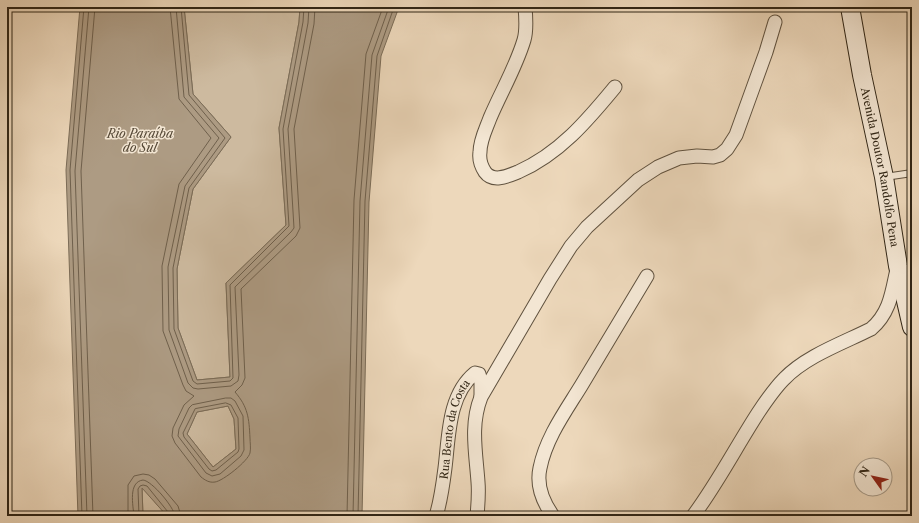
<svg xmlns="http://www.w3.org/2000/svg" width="919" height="523" font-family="'Libre Caslon Text',serif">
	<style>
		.green { fill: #cdba9f; stroke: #7f705a }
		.water { fill: #ad9b83; stroke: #7b6c57; fill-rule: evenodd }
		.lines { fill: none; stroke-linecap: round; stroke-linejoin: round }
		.shore { stroke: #6f604c; stroke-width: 1 }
		.lane-casing { stroke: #60523f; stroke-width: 8 }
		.street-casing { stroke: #60523f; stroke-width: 15 }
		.secondary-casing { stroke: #312616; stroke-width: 20 }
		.lane { stroke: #f3e6d3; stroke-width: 6 }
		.street { stroke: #f3e6d3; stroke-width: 13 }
		.secondary { stroke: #f3e6d3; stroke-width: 18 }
		.labels { text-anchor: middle; stroke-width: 3; stroke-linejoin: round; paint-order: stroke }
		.street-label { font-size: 11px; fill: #312616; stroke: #f3e6d3 }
		.water-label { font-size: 12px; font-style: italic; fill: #564937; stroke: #f3e6d3 }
	</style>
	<rect width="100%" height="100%" fill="#edd8bb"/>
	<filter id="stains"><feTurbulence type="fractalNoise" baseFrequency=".005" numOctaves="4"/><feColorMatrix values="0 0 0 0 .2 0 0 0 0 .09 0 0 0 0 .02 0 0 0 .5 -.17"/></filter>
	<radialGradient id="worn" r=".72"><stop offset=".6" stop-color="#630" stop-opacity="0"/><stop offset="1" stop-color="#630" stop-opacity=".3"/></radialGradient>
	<!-- green -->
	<path class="green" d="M 184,7 L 300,7 L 299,22 L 279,128 L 286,225 L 226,283 L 230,377 L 197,380 L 178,328 L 177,269 L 193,189 L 231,137 L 193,94 Z
		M 228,406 L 234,419 L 236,449 L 213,467 L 187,434 L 197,412 Z
		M 142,487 L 167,516 L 143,516 Z"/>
	<!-- water -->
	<path class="water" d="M 80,7 L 184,7 L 193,94 L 231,137 L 193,189 L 177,269 L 178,328 L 197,380 L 230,377 L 226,283 L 286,225 L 279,128 L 299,22 L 300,7 L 399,7 L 381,56 L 369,202 L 362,516 L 167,516 L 142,488 L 143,516 L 78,516 L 66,170 ZM 228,406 L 234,419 L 236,449 L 213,467 L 187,434 L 197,412 Z"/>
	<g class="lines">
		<!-- shore -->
		<path class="shore" d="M 170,7 L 179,99 L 211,138 L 179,184 L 162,266 L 163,331 L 183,385 L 186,391 L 194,396 L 184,405 L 173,428 L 172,436 L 175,443 L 201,477 C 205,480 209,483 215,482 C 223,481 248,461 250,453 C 251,448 250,442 250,438 C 249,418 248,407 235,392 L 242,385 L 245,378 L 241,289 L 296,236 L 300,228 L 294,129 L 314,24 L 315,7
			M 176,7 L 184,97 L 219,138 L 185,186 L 168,267 L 169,330 L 188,383 L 193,388 L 198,389 L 231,386 L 238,381 L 239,375 L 235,287 L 291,232 L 294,228 L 288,129 L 308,23 L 309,7
			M 181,7 L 189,95 L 225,138 L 189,188 L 173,268 L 174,329 L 193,381 L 197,384 L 230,381 L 233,378 L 230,285 L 289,226 L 283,129 L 303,22 L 304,7
			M 226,398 L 231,398 L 235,401 L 243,416 L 244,450 L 241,456 L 220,474 L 212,476 L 206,473 L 178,436 L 179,429 L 189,408 L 192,405 Z
			M 226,403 L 231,405 L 238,418 L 239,449 L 238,452 L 216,470 L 212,471 L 209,469 L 184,437 L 183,433 L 195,409 Z
			M 82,516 L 70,170 L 84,7
			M 87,516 L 75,171 L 89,7
			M 93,516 L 81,171 L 95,7
			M 128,516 L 128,485 L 134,476 L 143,474 L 149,475 L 155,479 L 178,506 L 181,516
			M 134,516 C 133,505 128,482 143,480 C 152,481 174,507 175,516
			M 139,516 L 138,489 L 140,486 L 143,485 L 147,486 L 168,512 L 170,516
			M 347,516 L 354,200 L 366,54 L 383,7
			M 353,516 L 360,201 L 372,55 L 389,7
			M 358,516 L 365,201 L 377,56 L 394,7"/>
		<!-- lane casing -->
		<g class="lane-casing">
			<path id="lane" d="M 885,177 L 912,173"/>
		</g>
		<!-- street casing -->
		<g class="street-casing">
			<g id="street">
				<path d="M 525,7 C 526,18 527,30 524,40 C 516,67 501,92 490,118 C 486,129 480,140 480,152 C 479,159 481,166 485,172 C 493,183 508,176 518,172 C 559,154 587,121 615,87"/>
				<path id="s1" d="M 436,516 C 441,500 443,484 445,468 C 449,436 448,395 475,373 L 479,374 L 481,381 L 481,396"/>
				<path d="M 477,516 C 478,505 479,493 478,482 C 476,453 470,425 481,397 L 550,279 L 571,246 L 587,227 L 638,180 L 658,167 L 679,158 L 697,156 L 713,157 L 720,155 L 727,149 L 736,135 L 766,52 L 775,22"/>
				<path d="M 553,516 C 543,502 536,486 540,468 C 546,438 565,412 581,386 C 603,349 625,313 647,276"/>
				<path d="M 693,516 C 717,484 736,447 758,413 C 766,401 774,389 784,379 C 806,356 843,343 871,329 C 890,313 892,292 897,269"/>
			</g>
		</g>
		<!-- secondary casing -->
		<g class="secondary-casing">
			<g id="secondary">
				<path id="s2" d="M 850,7 L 862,75 L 884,177 L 898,266 L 912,327"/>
			</g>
		</g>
		<!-- lane -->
		<use href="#lane" class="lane"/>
		<!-- street -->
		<use href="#street" class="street"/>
		<!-- secondary -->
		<use href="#secondary" class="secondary"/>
	</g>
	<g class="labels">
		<!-- street labels -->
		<g class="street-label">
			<text dy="4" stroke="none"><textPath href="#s2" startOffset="163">Avenida Doutor Randolfo Pena</textPath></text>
			<text dy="4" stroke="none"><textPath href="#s1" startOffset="89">Rua Bento da Costa</textPath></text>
		</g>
		<!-- water labels -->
		<g class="water-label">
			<text x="140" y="138">Rio Paraíba<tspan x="140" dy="14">do Sul</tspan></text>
		</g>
	</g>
	<!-- margin -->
	<rect width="919" height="523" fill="none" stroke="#edd8bb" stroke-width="24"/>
	<rect x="8" y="8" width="903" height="507" fill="none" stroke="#312616" stroke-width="2"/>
	<rect x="12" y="12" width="895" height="499" fill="none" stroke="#312616"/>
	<!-- north arrow -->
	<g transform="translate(873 477) rotate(303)"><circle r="19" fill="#f3e6d3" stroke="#a59987"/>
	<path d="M0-3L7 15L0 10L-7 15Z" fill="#8f2418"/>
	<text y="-6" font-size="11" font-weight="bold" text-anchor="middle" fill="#312616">N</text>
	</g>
	<rect width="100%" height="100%" filter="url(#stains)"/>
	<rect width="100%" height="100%" fill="url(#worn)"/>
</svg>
